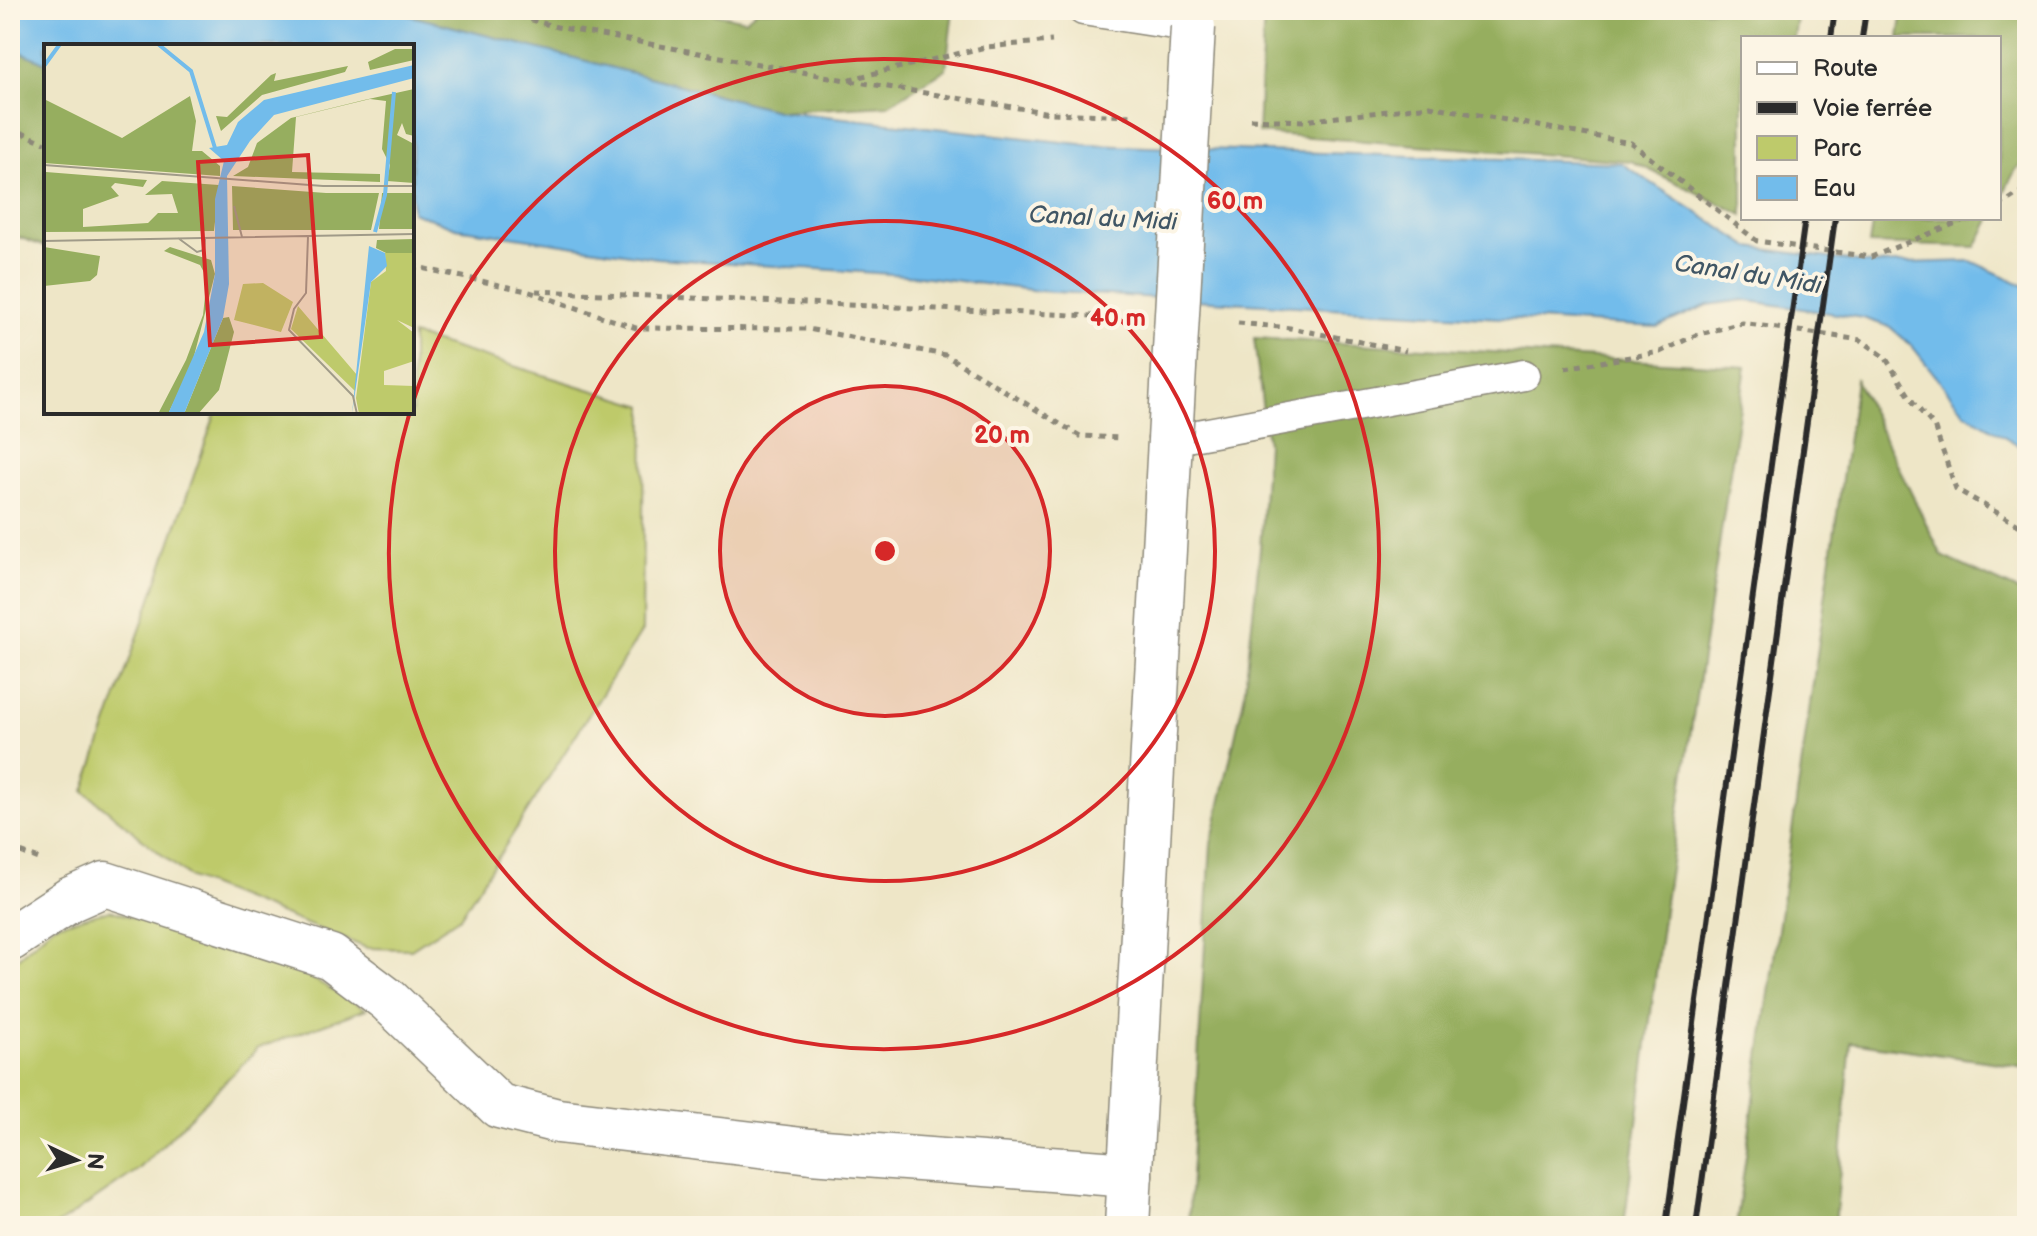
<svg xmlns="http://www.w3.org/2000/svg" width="2037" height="1236" font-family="'Balsamiq Sans',sans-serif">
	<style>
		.green { fill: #beca6b; stroke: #747a4b; stroke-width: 2 }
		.forest { fill: #96ae5f; stroke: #606c45; stroke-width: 2 }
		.water { fill: #72bceb; stroke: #4e748b; stroke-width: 2 }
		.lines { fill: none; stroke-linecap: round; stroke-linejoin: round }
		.lane-casing { stroke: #8c8879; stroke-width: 33 }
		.street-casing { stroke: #8c8879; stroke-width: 47 }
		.secondary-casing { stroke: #8c8879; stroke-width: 47 }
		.path { stroke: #8c8879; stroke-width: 5; stroke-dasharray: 6 6; stroke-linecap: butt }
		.lane { stroke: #fff; stroke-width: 30 }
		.street { stroke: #fff; stroke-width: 44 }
		.secondary { stroke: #fff; stroke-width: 44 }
		.rail { stroke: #2b2b2b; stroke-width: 6 }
		.secondary-bridge-casing { stroke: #8c8879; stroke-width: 47; stroke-linecap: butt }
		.secondary-bridge { stroke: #fff; stroke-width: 44 }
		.ring { fill: none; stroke: #d62828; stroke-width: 4 }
		.labels { text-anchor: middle; stroke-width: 8; stroke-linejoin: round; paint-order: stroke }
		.water-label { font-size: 24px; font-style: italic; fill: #405665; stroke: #fcf5e5 }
		.inset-river { fill: none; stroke: #72bceb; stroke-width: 4 }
		.inset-road { fill: none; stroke: #a09b89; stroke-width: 2 }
		.view { fill: #d62828; fill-opacity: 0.15; stroke: #d62828; stroke-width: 4 }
		.inset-edge { fill: none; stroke: #2b2b2b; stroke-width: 4 }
		.centre { fill: #d62828; stroke: #fcf5e5; stroke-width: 4 }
		.ring-label { font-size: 24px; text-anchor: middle; font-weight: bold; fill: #d62828; stroke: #fcf5e5; stroke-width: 8; stroke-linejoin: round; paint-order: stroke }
	</style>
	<rect width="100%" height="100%" fill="#fcf5e5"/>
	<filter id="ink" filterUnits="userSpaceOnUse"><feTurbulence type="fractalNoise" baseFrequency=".0125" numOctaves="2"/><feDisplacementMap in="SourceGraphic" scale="16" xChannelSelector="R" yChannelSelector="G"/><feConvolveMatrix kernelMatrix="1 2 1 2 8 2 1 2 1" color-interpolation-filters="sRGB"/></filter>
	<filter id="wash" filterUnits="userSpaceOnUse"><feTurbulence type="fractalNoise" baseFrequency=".006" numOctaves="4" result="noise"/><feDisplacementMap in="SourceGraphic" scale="32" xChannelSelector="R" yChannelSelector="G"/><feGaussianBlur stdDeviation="1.8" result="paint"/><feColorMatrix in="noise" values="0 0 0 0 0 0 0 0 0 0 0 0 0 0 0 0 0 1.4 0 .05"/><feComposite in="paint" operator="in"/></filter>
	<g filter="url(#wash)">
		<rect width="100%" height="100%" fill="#eee6c7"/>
		<!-- green -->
		<path class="green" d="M 412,335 L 644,406 L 642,631 L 460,917 L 411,949 L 367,948 L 190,878 L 84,791 L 216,412 L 412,412 Z
			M 110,910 L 304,974 L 366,1009 L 258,1048 L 139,1169 L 56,1226 L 10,1226 L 10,965 L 54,925 Z"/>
		<!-- forest -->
		<path class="forest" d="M 388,10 L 697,10 L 745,20 L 757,10 L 953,10 L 946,69 L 888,105 L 780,111 Z
			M 1264,10 L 1798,10 L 1794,38 L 1743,38 L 1743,215 L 1631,161 L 1258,133 Z
			M 1903,10 L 2027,10 L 2027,161 L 2016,169 L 1999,202 L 1999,38 L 1899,38 Z
			M 10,47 L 46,63 L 46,247 L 10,234 Z
			M 1873,218 L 1991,218 L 1976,247 L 1869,244 Z
			M 1254,338 L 1746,367 L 1665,902 L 1624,1226 L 1188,1226 L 1211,844 L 1244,697 L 1260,549 L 1267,444 Z
			M 1856,380 L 1942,556 L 2027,595 L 2027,1067 L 1851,1042 L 1835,1226 L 1736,1226 Z"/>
		<!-- water -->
		<path class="water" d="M 10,10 L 388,10 L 780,111 L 1089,145 L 1621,163 L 1750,247 L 1871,264 L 1971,261 L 2027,287 L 2027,450 L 1965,413 L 1912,346 L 1890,327 L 1863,318 L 1743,300 L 1708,305 L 1657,327 L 1039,291 L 920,276 L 657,258 L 456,228 L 412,212 L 412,46 L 46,46 L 46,63 L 10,47 Z"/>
	</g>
	<g filter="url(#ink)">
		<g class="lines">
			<!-- lane casing -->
			<g class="lane-casing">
				<path id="lane" d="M 1083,10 L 1193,27
					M 1170,440 L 1524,375"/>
			</g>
			<!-- street casing -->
			<g class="street-casing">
				<path id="street" d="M 10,939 L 71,899 L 105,884 L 331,957 L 388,1000 L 499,1106 L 558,1121 L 811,1151 L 1130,1175"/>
			</g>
			<!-- secondary casing -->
			<g class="secondary-casing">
				<path id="secondary" d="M 1127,1226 L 1170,440"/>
			</g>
			<!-- path -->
			<path class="path" d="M 496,10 L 557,27 L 846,80 L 986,47 L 1052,41
				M 851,81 L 1050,113 L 1134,116
				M 1250,119 L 1304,121 L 1430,106 L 1631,143 L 1757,241 L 1871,257 L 1969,218
				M 10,128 L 46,143
				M 1999,206 L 2027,188
				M 412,266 L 527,291 L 636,328 L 808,329 L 945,355 L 1080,436 L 1121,438
				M 536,291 L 1117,317
				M 1238,323 L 1290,328 L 1406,351
				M 1565,368 L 1660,352 L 1696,335 L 1742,323 L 1861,340 L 1885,357 L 1915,405 L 1934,426 L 1956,489 L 2027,530
				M 10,848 L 39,859"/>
			<!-- lane -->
			<use href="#lane" class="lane"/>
			<!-- street -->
			<use href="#street" class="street"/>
			<!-- secondary -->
			<use href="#secondary" class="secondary"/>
			<!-- rail -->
			<path class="rail" d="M 1831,38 L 1835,10
				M 1862,38 L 1866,10
				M 1666,1226 L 1805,218
				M 1696,1226 L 1835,218"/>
			<!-- secondary-bridge casing -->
			<g class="secondary-bridge-casing">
				<path id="secondary-bridge" d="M 1170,440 L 1193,27"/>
			</g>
			<!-- secondary-bridge -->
			<use href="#secondary-bridge" class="secondary-bridge"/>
		</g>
	</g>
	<!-- distance rings -->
	<circle cx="885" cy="551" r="165" fill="#d62828" fill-opacity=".12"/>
	<g class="ring">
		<circle cx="885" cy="551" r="165"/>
		<circle cx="885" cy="551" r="330"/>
		<path d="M413 402A495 495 0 1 1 409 415"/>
	</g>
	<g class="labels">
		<!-- water labels -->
		<g class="water-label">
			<text transform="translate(1103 218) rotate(3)" y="8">Canal du Midi</text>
			<text transform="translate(1748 274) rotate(9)" y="8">Canal du Midi</text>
		</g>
	</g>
	<!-- overview -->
	<g transform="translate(44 44)">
		<rect width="370" height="370" fill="#eee6c7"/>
		<path d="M 341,209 L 370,209 L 370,284 L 353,276 L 370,289 L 370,317 L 340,327 L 340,341 L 370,342 L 370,370 L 315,370 L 312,354 L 327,238 L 342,227 ZM 219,239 L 249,258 L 237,288 L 190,276 L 199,240 ZM 254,262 L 313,331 L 311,347 L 247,285 Z" fill="#beca6b"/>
		<path d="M 351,5 L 370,5 L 370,16 L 326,26 L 324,18 ZM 304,22 L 301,28 L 218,51 L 177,87 L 172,72 L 183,73 L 227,31 L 232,29 L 230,37 ZM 370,45 L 370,92 L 362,90 L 358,79 L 353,91 L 370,100 L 370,139 L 343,137 L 346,121 L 338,105 L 342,57 L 326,55 L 252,73 L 248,128 L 336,130 L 336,138 L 189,132 L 204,123 L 213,99 L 247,74 L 320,56 ZM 146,52 L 152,77 L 148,107 L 158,107 L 176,122 L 176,132 L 0,119 L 0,55 L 78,94 ZM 2,128 L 103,136 L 99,143 L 71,139 L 67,143 L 75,152 L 39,165 L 39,183 L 104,179 L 114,169 L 134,169 L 128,150 L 101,151 L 118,137 L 175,141 L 170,187 L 0,188 ZM 188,142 L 282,149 L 335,149 L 327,186 L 189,186 ZM 338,149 L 370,149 L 370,185 L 335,185 ZM 370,195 L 370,209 L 342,209 L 332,204 L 333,196 ZM 0,203 L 56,212 L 53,231 L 46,237 L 0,242 ZM 126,203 L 167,216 L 171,230 L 148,320 L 124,370 L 114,370 L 142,316 L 159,271 L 163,234 L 156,221 L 120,207 ZM 185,273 L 190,288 L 175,346 L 154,370 L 140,370 L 179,274 Z" fill="#96ae5f"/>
		<path d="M 370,21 L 370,34 L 230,71 L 206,97 L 183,132 L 185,240 L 179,274 L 140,370 L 124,370 L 160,288 L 171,230 L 171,155 L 180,117 L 165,104 L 183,101 L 194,78 L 220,56 ZM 325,202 L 341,209 L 343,222 L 327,238 L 308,370 Z" fill="#72bceb"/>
		<path class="inset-river" d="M 114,0 L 147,27 L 171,104M 0,22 L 16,0M 331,188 L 341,151 L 350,48"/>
		<path class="inset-road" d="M 0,121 L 279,142 L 370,142M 190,162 L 198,193M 264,192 L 262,249 L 250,265 L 245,286 L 309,352 L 313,370M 134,194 L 153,208 L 160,206 L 161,194M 0,197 L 370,190"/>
		<path class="view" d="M 264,111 L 277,293 L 166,301 L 154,118 Z"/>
		<rect width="370" height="370" class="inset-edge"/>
	</g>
	<circle cx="885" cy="551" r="12" class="centre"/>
	<g class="ring-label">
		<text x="1235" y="209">60 m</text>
		<text x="1118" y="326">40 m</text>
		<text x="1002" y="443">20 m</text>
	</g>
	<!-- margin -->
	<rect width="2037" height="1236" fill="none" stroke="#fcf5e5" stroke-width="40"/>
	<!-- legend -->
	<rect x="1741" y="36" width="260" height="184" fill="#fcf5e5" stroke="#a8a49b" stroke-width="2"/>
	<rect x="1757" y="62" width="40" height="12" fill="#ffffff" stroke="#a8a49b" stroke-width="2"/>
	<text x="1813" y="76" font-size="24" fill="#2b2b2b">Route</text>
	<rect x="1757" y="102" width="40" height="12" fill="#2b2b2b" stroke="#a8a49b" stroke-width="2"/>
	<text x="1813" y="116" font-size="24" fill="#2b2b2b">Voie ferrée</text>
	<rect x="1757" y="136" width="40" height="24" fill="#beca6b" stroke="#a8a49b" stroke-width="2"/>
	<text x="1813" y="156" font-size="24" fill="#2b2b2b">Parc</text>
	<rect x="1757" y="176" width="40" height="24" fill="#72bceb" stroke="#a8a49b" stroke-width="2"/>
	<text x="1813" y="196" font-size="24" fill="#2b2b2b">Eau</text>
	<!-- north arrow -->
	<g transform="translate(76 1160) rotate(94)" stroke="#fcf5e5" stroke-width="6" paint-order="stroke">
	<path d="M0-6L14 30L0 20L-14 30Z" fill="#2b2b2b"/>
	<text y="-12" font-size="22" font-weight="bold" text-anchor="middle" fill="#2b2b2b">N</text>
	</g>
</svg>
